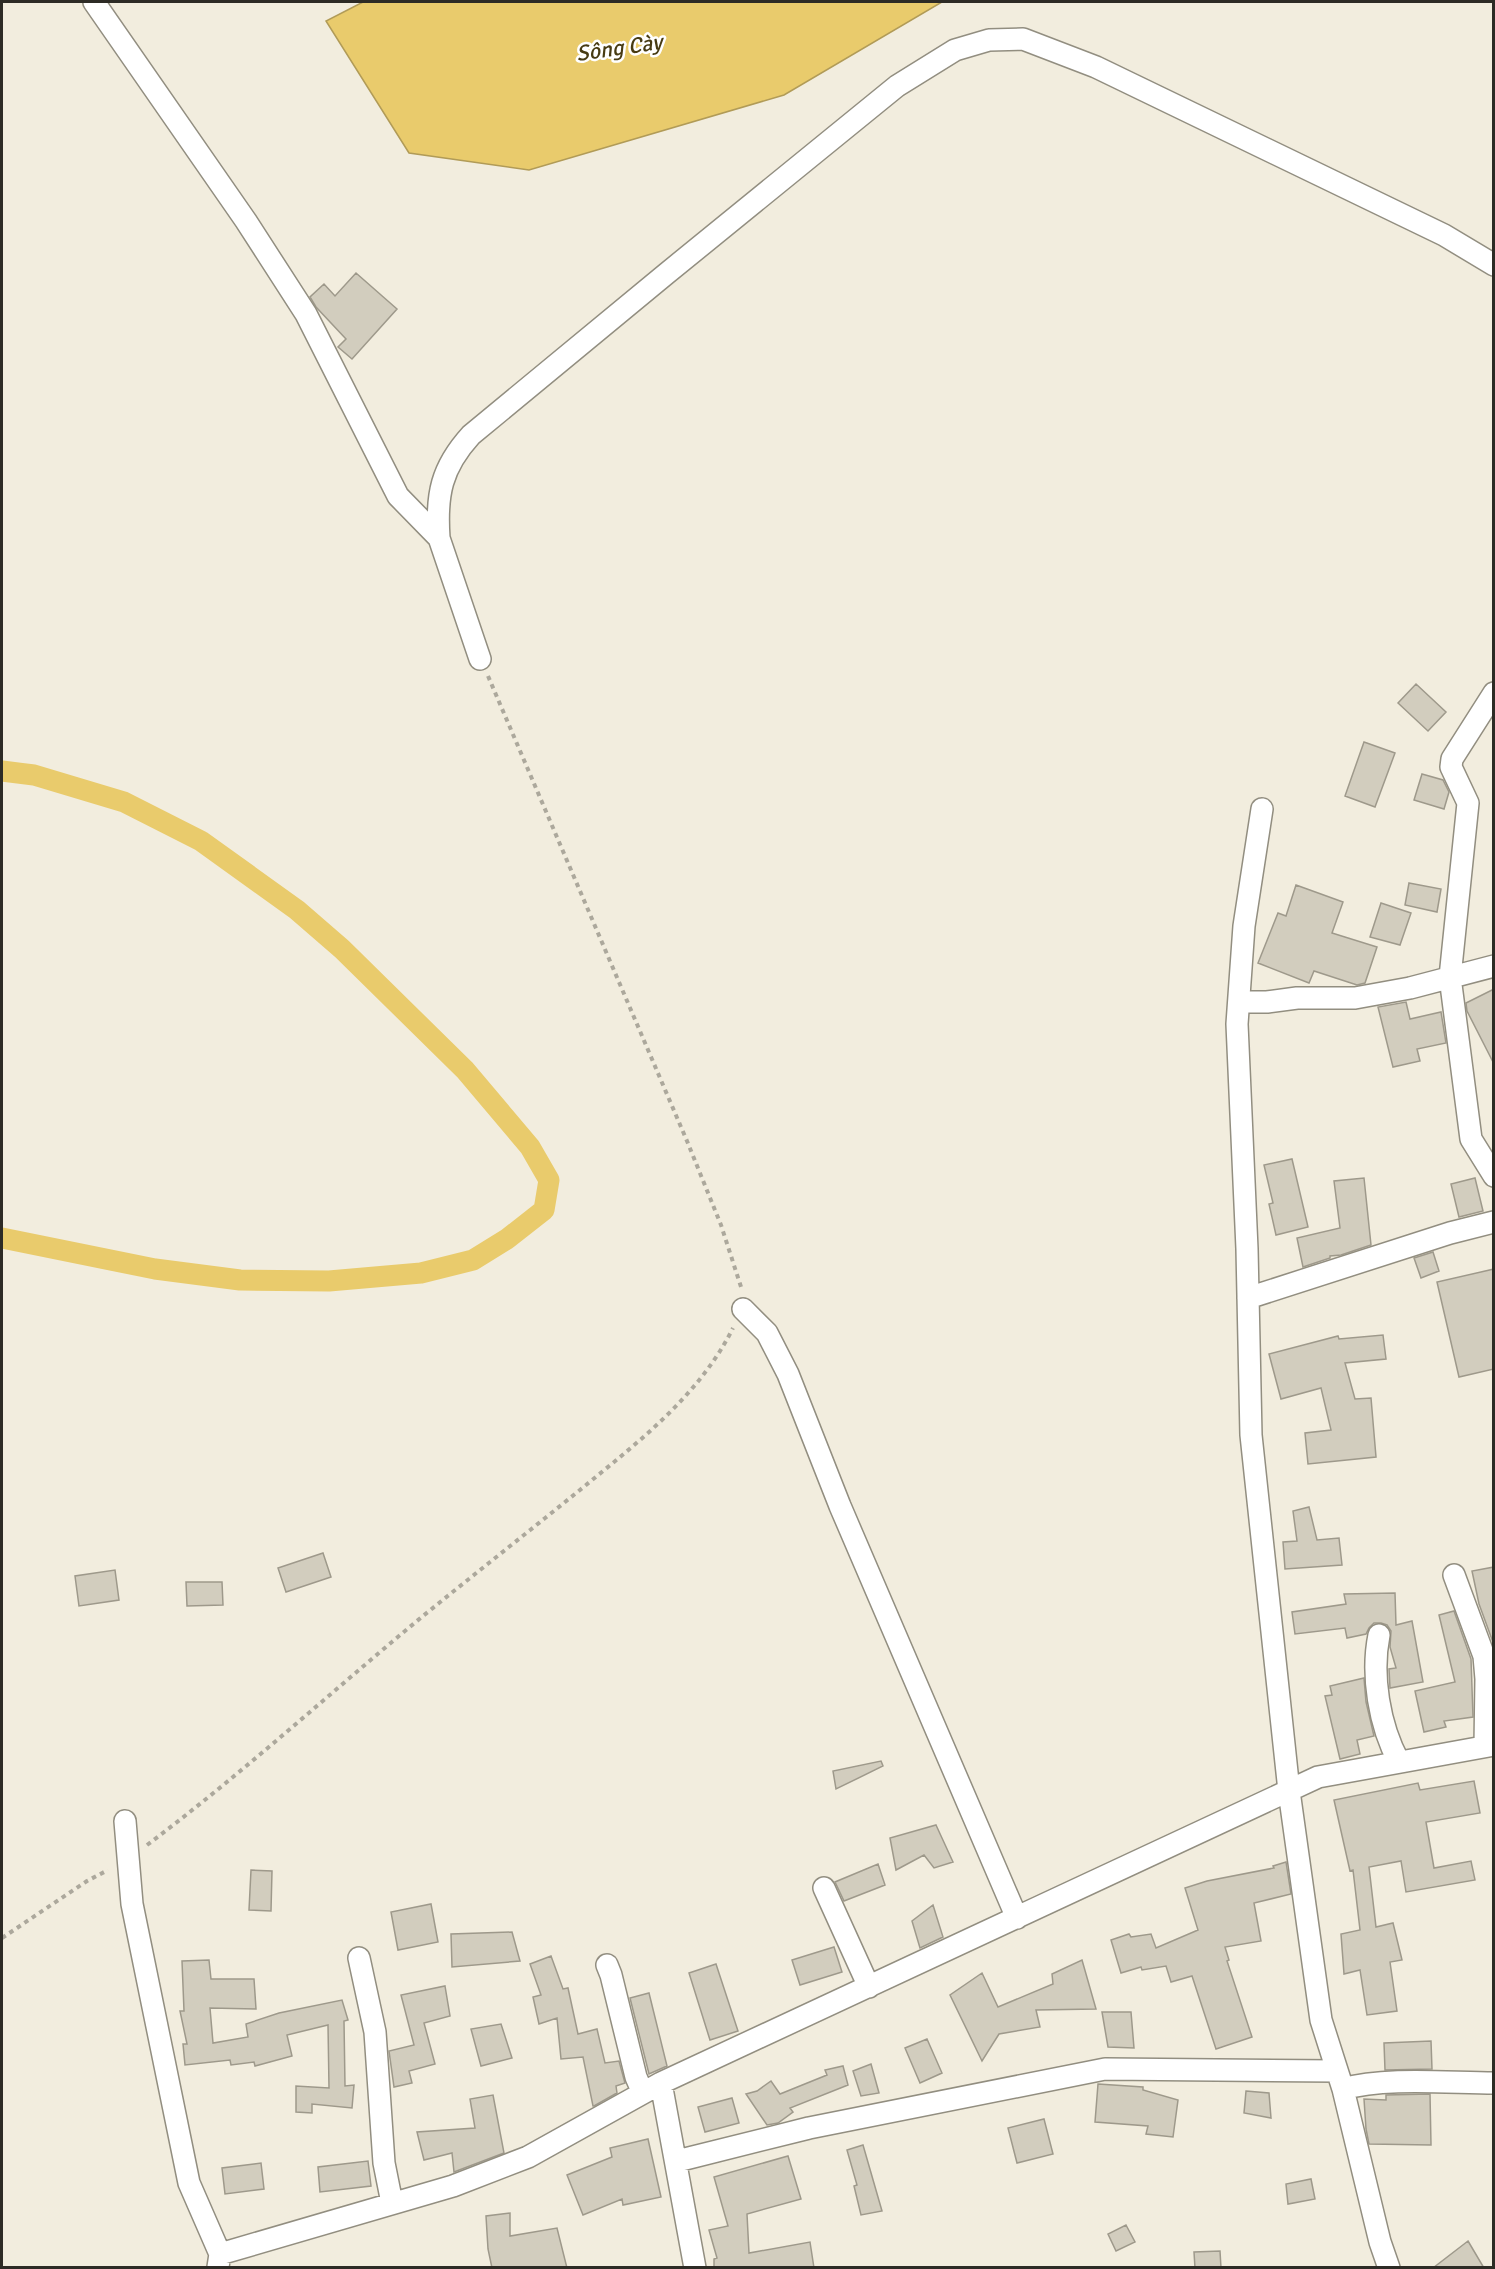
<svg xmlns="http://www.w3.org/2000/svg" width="1495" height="2269" font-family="Signika,sans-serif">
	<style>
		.water { fill: #e9cb6c; stroke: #b19b57; stroke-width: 1.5 }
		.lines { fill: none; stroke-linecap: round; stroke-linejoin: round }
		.canal { stroke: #e9cb6c; stroke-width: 21 }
		.building { fill: #d2cdbe; stroke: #9e998b; stroke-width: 1.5 }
		.street-casing { stroke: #928e80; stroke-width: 24 }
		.path { stroke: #aca89c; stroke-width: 4; stroke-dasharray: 4.5 4.5; stroke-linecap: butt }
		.street { stroke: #fff; stroke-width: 21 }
		.labels { text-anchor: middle; stroke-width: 5; stroke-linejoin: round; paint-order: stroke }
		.water-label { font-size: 22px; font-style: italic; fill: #473b12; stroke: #fff }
	</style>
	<rect width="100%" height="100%" fill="#f2edde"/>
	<!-- water -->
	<path class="water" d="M 363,2 L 942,2 L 784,95 L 529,170 L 409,153 L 326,21 Z"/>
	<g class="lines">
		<!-- canal -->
		<path class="canal" d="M 2,771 L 34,775 L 124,802 L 201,841 L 297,910 L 342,949 L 465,1070 L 530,1147 L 549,1180 L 544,1210 L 507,1239 L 473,1260 L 421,1273 L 329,1281 L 240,1280 L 155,1269 L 2,1238"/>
	</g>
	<!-- building -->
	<path class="building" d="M 356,273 L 397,309 L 352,359 L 338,347 L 346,339 L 316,307 L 310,297 L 324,284 L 335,296 Z
		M 1416,684 L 1446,712 L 1428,731 L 1398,703 Z
		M 1364,742 L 1395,753 L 1375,807 L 1345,796 Z
		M 1422,774 L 1443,780 L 1449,792 L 1444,809 L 1414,800 Z
		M 1409,883 L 1441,889 L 1437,912 L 1405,905 Z
		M 1296,885 L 1343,902 L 1332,933 L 1377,947 L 1365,983 L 1357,985 L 1314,971 L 1309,983 L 1258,963 L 1278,913 L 1286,916 Z
		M 1381,903 L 1411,913 L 1400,945 L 1370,937 Z
		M 1494,989 L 1494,1064 L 1467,1011 L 1466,1003 Z
		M 1406,1002 L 1410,1019 L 1441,1012 L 1446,1043 L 1417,1049 L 1420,1061 L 1393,1067 L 1378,1007 Z
		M 1292,1159 L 1308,1227 L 1276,1235 L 1269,1204 L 1273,1203 L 1264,1165 Z
		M 1364,1178 L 1371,1245 L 1341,1255 L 1330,1256 L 1330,1258 L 1303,1267 L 1297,1238 L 1340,1228 L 1334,1181 Z
		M 1475,1178 L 1483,1211 L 1459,1217 L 1451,1184 Z
		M 1433,1252 L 1439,1271 L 1421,1278 L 1414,1258 Z
		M 1494,1269 L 1494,1369 L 1459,1377 L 1437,1282 Z
		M 1383,1335 L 1386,1359 L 1345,1363 L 1355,1399 L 1371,1398 L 1376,1457 L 1308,1464 L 1305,1433 L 1331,1430 L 1321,1388 L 1281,1399 L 1269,1354 L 1338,1336 L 1339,1339 Z
		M 1309,1507 L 1317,1540 L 1339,1538 L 1342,1565 L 1285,1569 L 1283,1542 L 1297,1541 L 1293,1511 Z
		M 323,1553 L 331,1577 L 286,1592 L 278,1568 Z
		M 1494,1567 L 1494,1645 L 1479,1604 L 1472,1571 Z
		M 115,1570 L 119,1600 L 79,1606 L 75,1576 Z
		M 186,1582 L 222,1582 L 223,1605 L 187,1606 Z
		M 1395,1593 L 1396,1625 L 1412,1621 L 1423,1682 L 1390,1688 L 1389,1669 L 1396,1668 L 1390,1647 L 1391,1631 L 1387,1625 L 1381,1623 L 1374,1623 L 1369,1628 L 1366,1634 L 1347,1638 L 1345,1628 L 1295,1634 L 1292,1612 L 1346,1604 L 1344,1594 Z
		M 1454,1611 L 1471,1659 L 1473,1717 L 1444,1721 L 1446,1727 L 1424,1732 L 1415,1691 L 1455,1682 L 1439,1615 Z
		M 1364,1678 L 1366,1702 L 1374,1736 L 1357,1740 L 1360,1754 L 1340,1759 L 1325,1696 L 1332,1695 L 1330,1686 Z
		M 881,1761 L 883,1766 L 836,1789 L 833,1771 Z
		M 1474,1781 L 1480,1813 L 1426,1822 L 1434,1868 L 1471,1861 L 1475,1880 L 1406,1892 L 1401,1861 L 1369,1867 L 1376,1927 L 1393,1923 L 1402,1960 L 1390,1962 L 1397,2011 L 1367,2015 L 1360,1970 L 1344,1974 L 1341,1934 L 1360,1930 L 1353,1870 L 1350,1871 L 1334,1800 L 1418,1783 L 1420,1790 Z
		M 936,1825 L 953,1862 L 934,1868 L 924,1855 L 896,1870 L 890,1838 Z
		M 1286,1862 L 1291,1894 L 1254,1903 L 1261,1941 L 1225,1947 L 1229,1960 L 1227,1961 L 1252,2037 L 1216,2049 L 1192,1976 L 1171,1982 L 1166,1966 L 1142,1970 L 1141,1967 L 1121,1973 L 1111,1940 L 1129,1934 L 1131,1937 L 1151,1934 L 1156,1948 L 1198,1930 L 1185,1888 L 1207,1881 L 1274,1868 L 1273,1866 Z
		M 878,1864 L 885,1885 L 844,1901 L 835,1882 Z
		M 251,1870 L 272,1871 L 271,1911 L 249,1910 Z
		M 431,1904 L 438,1942 L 398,1950 L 391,1912 Z
		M 933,1905 L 943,1937 L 920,1948 L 912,1921 Z
		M 512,1932 L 520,1961 L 452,1967 L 451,1934 Z
		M 834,1947 L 842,1972 L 800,1985 L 792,1960 Z
		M 551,1956 L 563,1989 L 568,1988 L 578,2034 L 597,2029 L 605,2063 L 619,2061 L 625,2083 L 616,2086 L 617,2093 L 594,2106 L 593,2106 L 583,2057 L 561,2059 L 557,2018 L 539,2024 L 533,1997 L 541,1995 L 530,1964 Z
		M 209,1960 L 211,1979 L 254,1979 L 256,2009 L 210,2008 L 213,2043 L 248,2037 L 246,2024 L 279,2013 L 342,2000 L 348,2020 L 344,2021 L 345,2086 L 354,2085 L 352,2108 L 312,2104 L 312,2113 L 296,2112 L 296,2086 L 329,2088 L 328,2025 L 287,2035 L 292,2056 L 255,2066 L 254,2062 L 231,2065 L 230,2060 L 185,2065 L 183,2044 L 187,2044 L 180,2011 L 184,2011 L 182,1961 Z
		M 1082,1960 L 1096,2009 L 1036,2010 L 1040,2027 L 999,2034 L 982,2061 L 950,1995 L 982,1973 L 998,2007 L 1053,1984 L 1052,1974 Z
		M 716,1964 L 738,2031 L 710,2040 L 689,1973 Z
		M 445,1986 L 450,2016 L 424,2023 L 435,2064 L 409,2071 L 412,2083 L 394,2087 L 389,2051 L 414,2045 L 401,1995 Z
		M 649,1993 L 667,2066 L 649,2074 L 630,1998 Z
		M 1102,2012 L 1131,2012 L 1134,2048 L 1108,2047 Z
		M 501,2024 L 512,2058 L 481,2066 L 471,2029 Z
		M 927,2039 L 942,2073 L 920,2083 L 905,2048 Z
		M 1431,2041 L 1432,2069 L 1385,2070 L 1384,2043 Z
		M 871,2064 L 879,2093 L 861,2096 L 853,2071 Z
		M 843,2066 L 848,2085 L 790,2108 L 793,2112 L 778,2123 L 767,2125 L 746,2094 L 757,2091 L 771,2081 L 780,2094 L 827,2075 L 825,2070 Z
		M 1098,2084 L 1143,2087 L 1143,2090 L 1178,2100 L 1173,2137 L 1146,2134 L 1148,2126 L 1095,2122 Z
		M 1246,2091 L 1269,2093 L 1271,2118 L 1244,2113 Z
		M 1430,2094 L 1431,2145 L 1369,2144 L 1366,2129 L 1364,2099 L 1386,2100 L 1386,2095 Z
		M 493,2095 L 504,2153 L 454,2172 L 452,2153 L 424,2160 L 417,2132 L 475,2128 L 470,2099 Z
		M 732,2098 L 739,2123 L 705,2132 L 698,2107 Z
		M 1044,2119 L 1053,2154 L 1017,2163 L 1008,2128 Z
		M 648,2139 L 661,2197 L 623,2205 L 622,2199 L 583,2215 L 567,2175 L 612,2157 L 610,2148 Z
		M 863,2145 L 882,2211 L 861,2215 L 854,2186 L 857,2185 L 847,2150 Z
		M 788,2156 L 801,2199 L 747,2214 L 749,2253 L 810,2242 L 814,2268 L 714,2268 L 714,2259 L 717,2258 L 709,2230 L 728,2226 L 714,2177 Z
		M 368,2161 L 371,2186 L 320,2192 L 318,2167 Z
		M 261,2163 L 264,2189 L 225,2194 L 222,2168 Z
		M 1311,2179 L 1315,2199 L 1288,2204 L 1286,2184 Z
		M 510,2213 L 510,2236 L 557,2228 L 567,2268 L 492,2268 L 488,2249 L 486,2216 Z
		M 1126,2225 L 1135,2242 L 1116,2251 L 1108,2234 Z
		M 1468,2241 L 1484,2268 L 1433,2268 Z
		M 1220,2251 L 1221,2268 L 1195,2268 L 1194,2252 Z"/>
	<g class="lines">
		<!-- street casing -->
		<g class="street-casing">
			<path id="street" d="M 94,2 L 246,221 L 306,314 L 398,496 L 439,538
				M 480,659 L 439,538 C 436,495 441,468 471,435 L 666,274 L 897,86 L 955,50 L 989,40 L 1023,39 L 1096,67 L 1444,235 L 1494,265
				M 1494,693 L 1452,759 L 1451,767 L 1468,803 L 1450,977 L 1471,1139 L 1494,1176
				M 1262,809 L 1244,926 L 1237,1024 L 1247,1249 L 1251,1435 L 1289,1791 L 1321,2020 L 1343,2089 L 1380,2242 L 1389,2268
				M 1239,1002 L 1267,1002 L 1297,998 L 1355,998 L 1410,988 L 1494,966
				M 1248,1298 L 1450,1233 L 1494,1222
				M 743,1309 L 767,1333 L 788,1374 L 840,1506 L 1017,1918
				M 1454,1575 L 1484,1656 L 1486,1679 L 1485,1746
				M 1379,1635 C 1371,1675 1379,1725 1399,1762
				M 125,1821 L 132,1904 L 189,2183 L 220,2254 L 218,2267
				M 824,1888 L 869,1987
				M 359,1958 L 375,2032 L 384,2163 L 392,2203
				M 607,1965 L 611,1975 L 636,2077 L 643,2093
				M 661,2083 L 695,2268
				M 1343,2089 C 1385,2077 1448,2083 1494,2083
				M 677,2161 L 809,2128 L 1105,2069 L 1337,2071
				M 220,2254 L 453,2186 L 528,2157 L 661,2083 L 1318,1777 L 1494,1745"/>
		</g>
		<!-- path -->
		<path class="path" d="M 488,676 L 687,1141 L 721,1225 L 742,1290
			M 147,1845 C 243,1773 331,1692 423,1616 C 477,1572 532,1529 586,1485 C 642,1439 700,1394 733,1328
			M 2,1938 L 87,1881 L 108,1870"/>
		<!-- street -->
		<use href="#street" class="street"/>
	</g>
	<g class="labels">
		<!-- water labels -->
		<g class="water-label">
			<text transform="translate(619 47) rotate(-8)" y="8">Sông Cày</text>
		</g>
	</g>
	<!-- border -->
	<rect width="1495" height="2269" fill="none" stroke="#2d2b25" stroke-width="6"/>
</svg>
